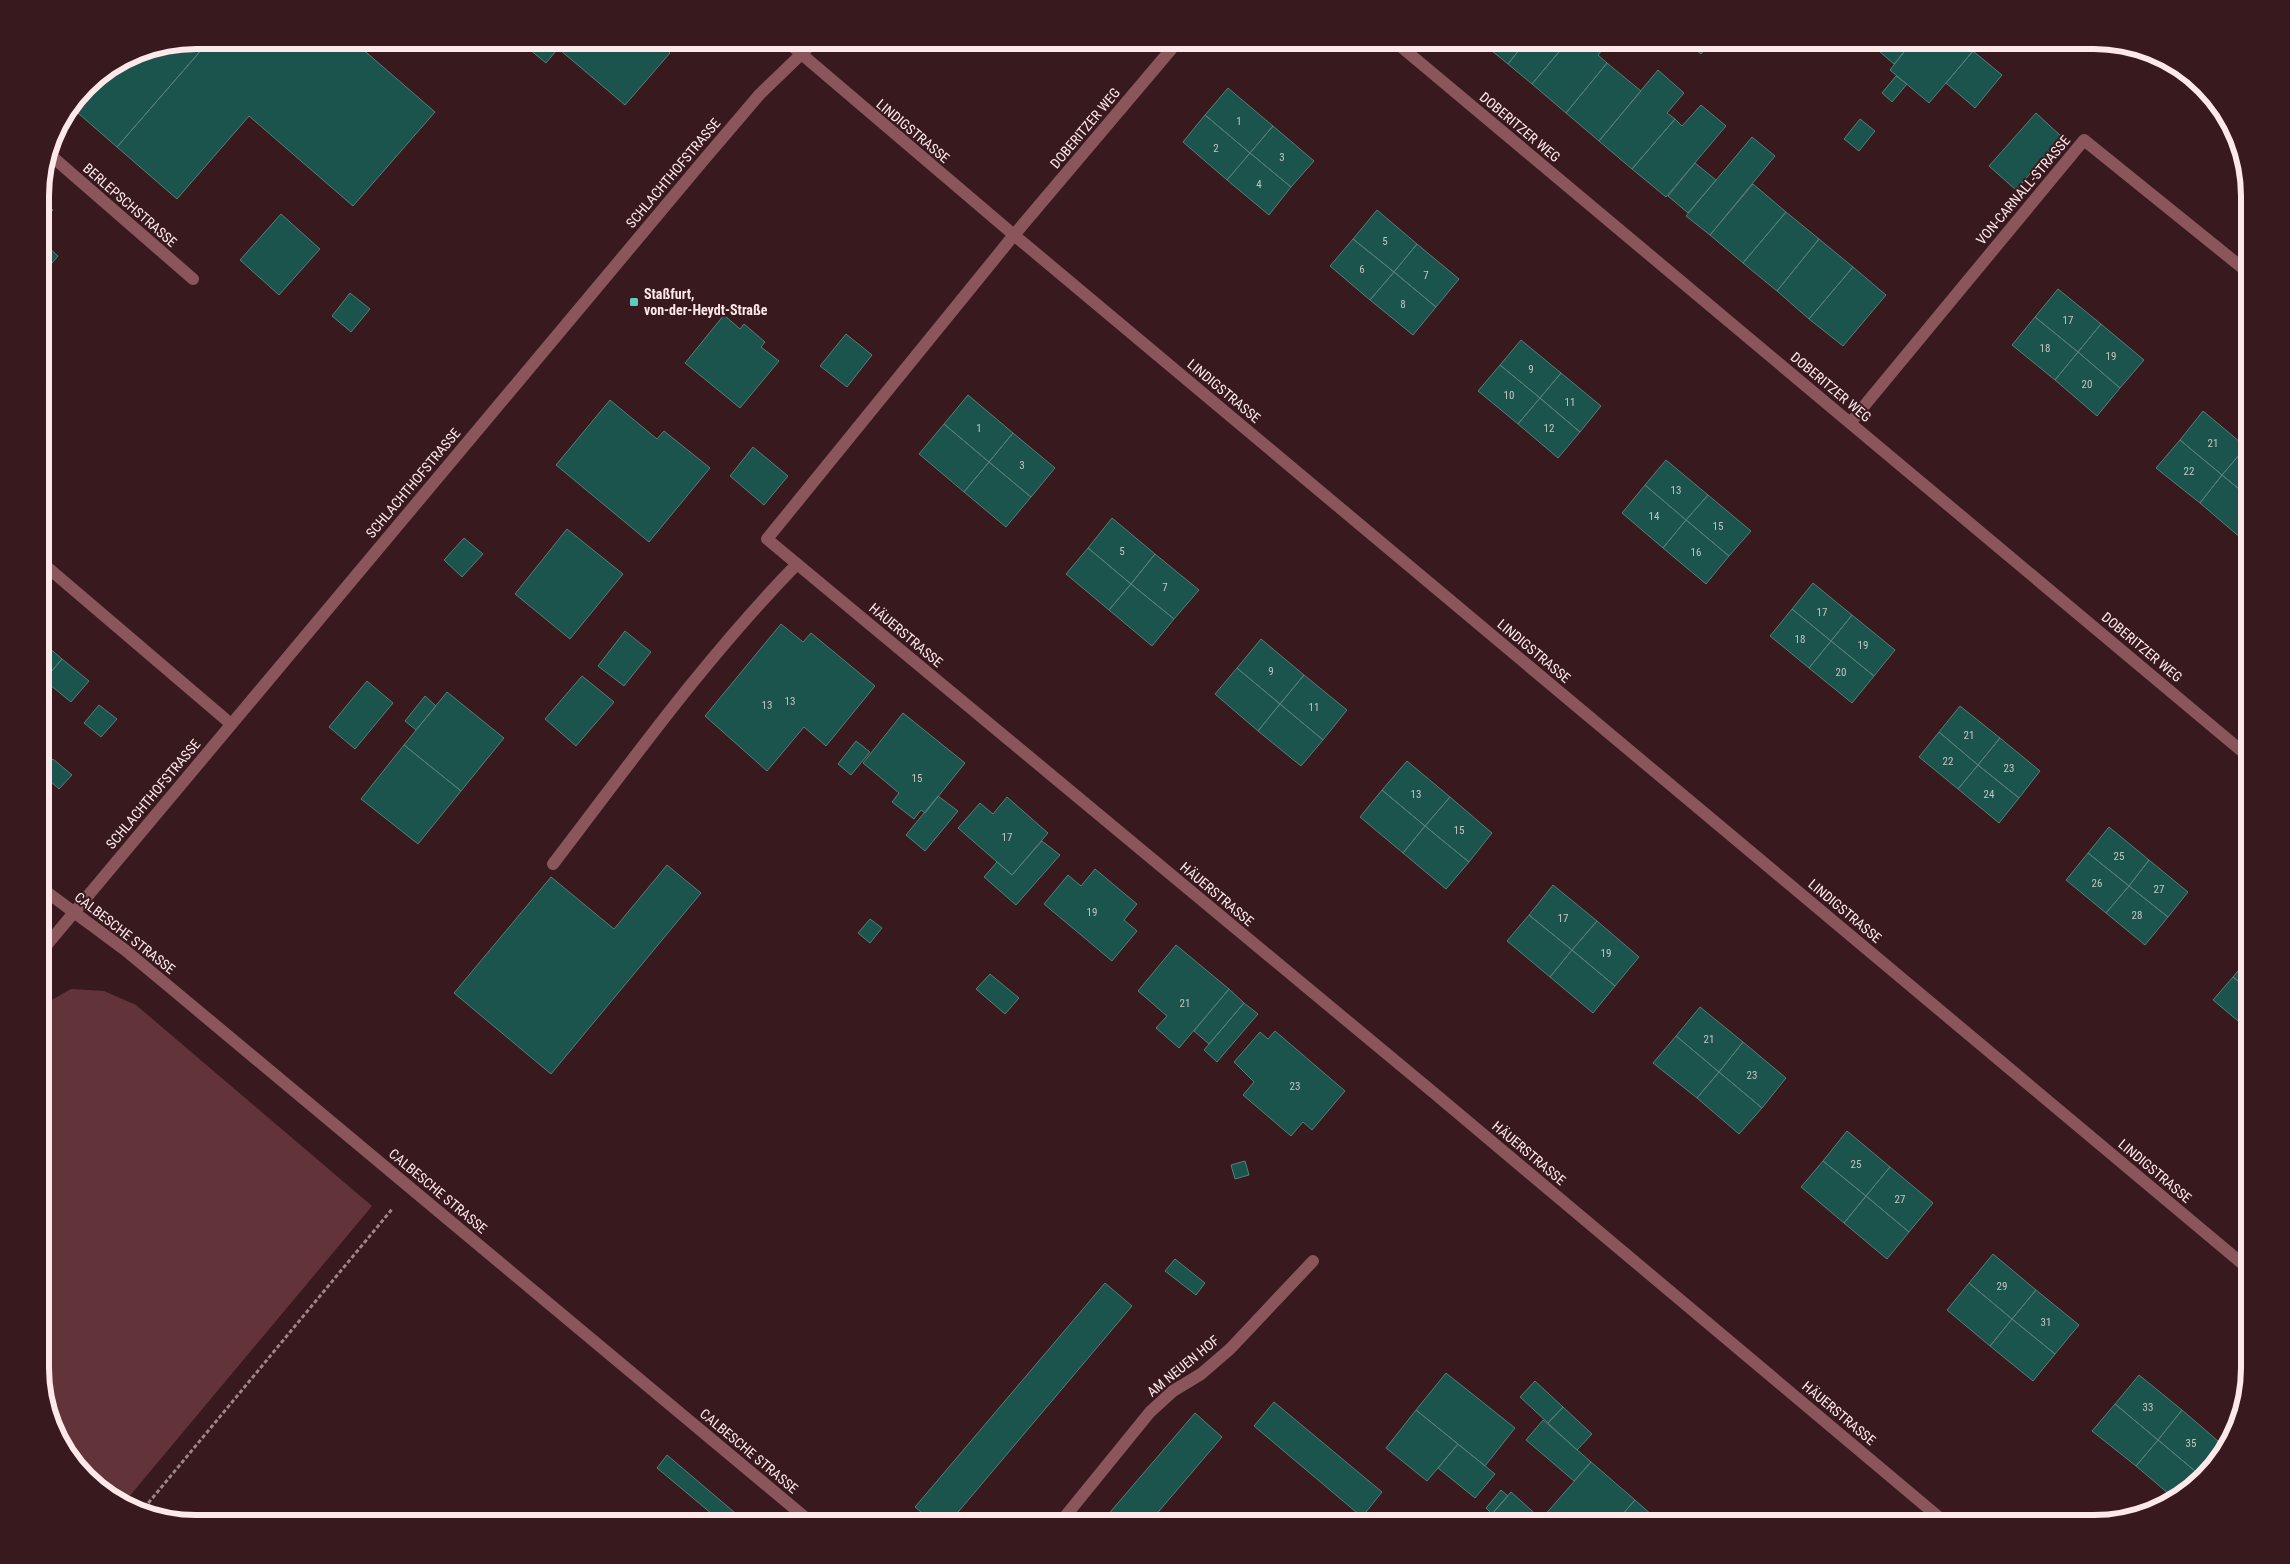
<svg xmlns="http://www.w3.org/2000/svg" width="2290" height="1564" font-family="'Roboto Condensed',sans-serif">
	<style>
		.green { fill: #63333a }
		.building { fill: #1b544c; stroke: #567f78 }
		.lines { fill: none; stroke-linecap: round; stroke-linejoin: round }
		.path { stroke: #9f8588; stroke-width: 3; stroke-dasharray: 4 2.5; stroke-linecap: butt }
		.service { stroke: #8a555b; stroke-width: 12 }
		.minor { stroke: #8a555b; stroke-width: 12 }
		.tertiary { stroke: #8a555b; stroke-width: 12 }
		.poi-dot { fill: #59cebe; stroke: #381a1e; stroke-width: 2 }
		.labels { text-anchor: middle; stroke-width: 4; stroke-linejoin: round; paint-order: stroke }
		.number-label { font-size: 11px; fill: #c5c3c2 }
		.street-label { font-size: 14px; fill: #fee8ea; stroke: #381a1e }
		.poi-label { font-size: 14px; font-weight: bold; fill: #fee8ea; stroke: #381a1e; text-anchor: start }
		.rim { fill: none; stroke: #fee8ea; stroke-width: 6 }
	</style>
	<rect width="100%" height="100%" fill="#381a1e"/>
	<!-- green -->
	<path class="green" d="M 71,989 L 104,991 L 136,1005 L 372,1206 L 123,1504 L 109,1498 L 61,1446 L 40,1378 L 40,995 L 50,1001 Z"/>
	<!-- building -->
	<path class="building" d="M 195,40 L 210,40 L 117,147 L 71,107 L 86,85 L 136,52 Z
		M 210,40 L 352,40 L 435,112 L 353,206 L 249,116 L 177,199 L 117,147 Z
		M 526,40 L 565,40 L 546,63 L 523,44 Z
		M 569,40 L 655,40 L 670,53 L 625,105 L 560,50 Z
		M 1478,40 L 1501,40 L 1492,51 Z
		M 1501,40 L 1527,40 L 1508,64 L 1492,51 Z
		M 1527,40 L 1569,40 L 1532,84 L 1508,64 Z
		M 1569,40 L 1611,40 L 1598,55 L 1607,63 L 1566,113 L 1532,84 Z
		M 1690,40 L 1712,40 L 1701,54 L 1687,43 Z
		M 1858,40 L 1878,40 L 1870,49 Z
		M 1878,40 L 1904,40 L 1898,47 L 1904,52 L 1894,64 L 1873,46 Z
		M 1904,40 L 1960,40 L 1973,51 L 1929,103 L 1890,70 L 1904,52 L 1898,47 Z
		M 1973,51 L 2002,75 L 1975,108 L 1946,83 Z
		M 1607,63 L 1641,91 L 1599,141 L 1566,113 Z
		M 1658,70 L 1684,93 L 1667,113 L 1675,119 L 1632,169 L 1599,141 Z
		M 1896,76 L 1907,84 L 1892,102 L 1882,93 Z
		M 1228,88 L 1273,126 L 1250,153 L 1205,115 Z
		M 1701,105 L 1726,126 L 1666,197 L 1632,169 L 1675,119 L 1682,126 Z
		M 2036,113 L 2062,137 L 2016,190 L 1989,166 Z
		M 1205,115 L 1250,153 L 1227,180 L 1183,142 Z
		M 1860,119 L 1875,131 L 1859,151 L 1844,139 Z
		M 1273,126 L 1314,161 L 1291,187 L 1250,153 Z
		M 1752,137 L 1775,156 L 1710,235 L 1686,216 Z
		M 1250,153 L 1291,187 L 1269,215 L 1227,180 Z
		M 1695,163 L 1716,180 L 1688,213 L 1668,196 Z
		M 1753,184 L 1786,212 L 1743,263 L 1710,235 Z
		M 40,199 L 53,210 L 40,226 Z
		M 1377,210 L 1417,244 L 1394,272 L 1353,239 Z
		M 1786,212 L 1819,239 L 1777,291 L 1743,263 Z
		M 281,214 L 320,249 L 279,295 L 240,260 Z
		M 1353,239 L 1394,272 L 1370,300 L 1330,266 Z
		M 1819,239 L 1853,267 L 1809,319 L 1777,291 Z
		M 40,240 L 58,256 L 40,277 Z
		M 1417,244 L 1459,279 L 1436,307 L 1394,272 Z
		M 1853,267 L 1886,295 L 1843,346 L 1809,319 Z
		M 1394,272 L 1436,307 L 1413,335 L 1370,300 Z
		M 2058,289 L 2101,324 L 2078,352 L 2035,317 Z
		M 350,293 L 370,309 L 351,332 L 332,316 Z
		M 724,315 L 740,329 L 744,324 L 765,342 L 761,347 L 779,361 L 740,408 L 685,363 Z
		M 2035,317 L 2078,352 L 2055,380 L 2012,345 Z
		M 2101,324 L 2144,360 L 2120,388 L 2078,352 Z
		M 846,334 L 872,355 L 847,387 L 820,366 Z
		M 1521,340 L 1561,373 L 1540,398 L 1500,365 Z
		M 2078,352 L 2120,388 L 2097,416 L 2055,380 Z
		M 1500,365 L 1540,398 L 1518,424 L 1478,391 Z
		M 1561,373 L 1601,406 L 1580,432 L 1540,398 Z
		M 968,395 L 1013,433 L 989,462 L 944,424 Z
		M 1540,398 L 1580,432 L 1558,458 L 1518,424 Z
		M 610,400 L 657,439 L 664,431 L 710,468 L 649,542 L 556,465 Z
		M 2203,411 L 2246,447 L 2222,475 L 2180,440 Z
		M 944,424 L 989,462 L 964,492 L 919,454 Z
		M 1013,433 L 1055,468 L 1031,497 L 989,462 Z
		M 2180,440 L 2222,475 L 2200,503 L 2156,468 Z
		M 753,447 L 788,476 L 764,505 L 730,476 Z
		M 2246,447 L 2250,450 L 2250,498 L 2222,475 Z
		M 1666,460 L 1708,495 L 1686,520 L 1645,485 Z
		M 989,462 L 1031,497 L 1006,527 L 964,492 Z
		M 2222,475 L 2250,498 L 2250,528 L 2242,539 L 2200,503 Z
		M 1645,485 L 1686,520 L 1663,548 L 1622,513 Z
		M 1708,495 L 1751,531 L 1729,556 L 1686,520 Z
		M 1112,518 L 1155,554 L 1131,584 L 1088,548 Z
		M 1686,520 L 1729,556 L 1706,584 L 1663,548 Z
		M 567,529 L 623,574 L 570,639 L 515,594 Z
		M 464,538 L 483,554 L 462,577 L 444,560 Z
		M 1088,548 L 1131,584 L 1109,610 L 1066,574 Z
		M 1155,554 L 1199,590 L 1174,619 L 1131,584 Z
		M 1813,583 L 1852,615 L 1831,641 L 1792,609 Z
		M 1131,584 L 1174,619 L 1152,646 L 1109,610 Z
		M 1792,609 L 1831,641 L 1809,668 L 1770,636 Z
		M 1852,615 L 1895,650 L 1874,676 L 1831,641 Z
		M 781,624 L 803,642 L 811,633 L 875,686 L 826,746 L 804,727 L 767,771 L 705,716 Z
		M 625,631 L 651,652 L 624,686 L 598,666 Z
		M 1261,639 L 1304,675 L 1280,704 L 1237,668 Z
		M 40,640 L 62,659 L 41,684 L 40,683 Z
		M 1831,641 L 1874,676 L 1852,703 L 1809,668 Z
		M 62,659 L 89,681 L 71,702 L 44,680 Z
		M 1237,668 L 1280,704 L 1258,731 L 1215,694 Z
		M 1304,675 L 1347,710 L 1323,740 L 1280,704 Z
		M 582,676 L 614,702 L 576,746 L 545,719 Z
		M 367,681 L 393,703 L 355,749 L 329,727 Z
		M 447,692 L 504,738 L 461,791 L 404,745 Z
		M 425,696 L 436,706 L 416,730 L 405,721 Z
		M 1280,704 L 1323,740 L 1301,766 L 1258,731 Z
		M 99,705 L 117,719 L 101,737 L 84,723 Z
		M 1960,706 L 2000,738 L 1978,765 L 1939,732 Z
		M 903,713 L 965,763 L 925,813 L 921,810 L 914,819 L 892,802 L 899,793 L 863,763 Z
		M 1939,732 L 1978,765 L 1958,789 L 1919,757 Z
		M 2000,738 L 2040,771 L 2019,798 L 1978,765 Z
		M 856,741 L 870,752 L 851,775 L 838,764 Z
		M 404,745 L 461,791 L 418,844 L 361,799 Z
		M 53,759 L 72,775 L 59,789 L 41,773 Z
		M 1407,761 L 1450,797 L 1425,826 L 1382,790 Z
		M 1978,765 L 2019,798 L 1999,823 L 1958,789 Z
		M 1382,790 L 1425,826 L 1403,853 L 1360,817 Z
		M 938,796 L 958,811 L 925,851 L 906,835 Z
		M 1007,797 L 1048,833 L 1012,875 L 958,828 L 980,803 L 993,814 Z
		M 1450,797 L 1492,833 L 1469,862 L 1425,826 Z
		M 1425,826 L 1469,862 L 1446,889 L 1403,853 Z
		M 2109,827 L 2149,860 L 2129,886 L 2088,853 Z
		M 1042,841 L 1060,855 L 1016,905 L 984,877 L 997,862 L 1012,875 Z
		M 2088,853 L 2129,886 L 2106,913 L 2066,880 Z
		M 2149,860 L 2188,892 L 2168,917 L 2129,886 Z
		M 667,865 L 701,893 L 551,1074 L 454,993 L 551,877 L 614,929 Z
		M 1095,869 L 1137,904 L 1124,920 L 1137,931 L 1112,961 L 1044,904 L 1068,875 L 1081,886 Z
		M 1553,885 L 1597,921 L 1572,950 L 1529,915 Z
		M 2129,886 L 2168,917 L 2145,945 L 2106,913 Z
		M 1529,915 L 1572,950 L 1550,977 L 1507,941 Z
		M 870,919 L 882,928 L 870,943 L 858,933 Z
		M 1597,921 L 1639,957 L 1615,986 L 1572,950 Z
		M 1176,945 L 1229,989 L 1179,1048 L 1156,1028 L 1167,1016 L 1138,991 Z
		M 1572,950 L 1615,986 L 1593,1013 L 1550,977 Z
		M 2250,956 L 2250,991 L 2233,977 Z
		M 990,974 L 1019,998 L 1005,1014 L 976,989 Z
		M 2233,977 L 2250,991 L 2250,1031 L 2213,1000 Z
		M 1229,989 L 1244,1003 L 1209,1044 L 1194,1031 Z
		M 1244,1003 L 1258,1014 L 1217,1062 L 1204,1050 Z
		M 1700,1007 L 1743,1042 L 1719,1072 L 1676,1036 Z
		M 1275,1031 L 1345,1091 L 1312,1130 L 1303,1122 L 1291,1136 L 1243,1095 L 1254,1082 L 1234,1062 L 1260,1032 L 1268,1039 Z
		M 1676,1036 L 1719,1072 L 1697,1098 L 1653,1063 Z
		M 1743,1042 L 1786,1078 L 1762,1108 L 1719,1072 Z
		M 1719,1072 L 1762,1108 L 1739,1134 L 1697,1098 Z
		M 1847,1131 L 1890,1167 L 1866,1196 L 1823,1161 Z
		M 1245,1161 L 1249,1175 L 1235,1179 L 1231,1165 Z
		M 1823,1161 L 1866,1196 L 1844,1223 L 1801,1187 Z
		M 1890,1167 L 1933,1203 L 1909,1232 L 1866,1196 Z
		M 1866,1196 L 1909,1232 L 1887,1259 L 1844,1223 Z
		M 1993,1254 L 2036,1290 L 2012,1319 L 1969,1283 Z
		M 1175,1259 L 1205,1283 L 1196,1295 L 1165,1271 Z
		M 1105,1283 L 1132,1306 L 948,1524 L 935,1524 L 915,1507 Z
		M 1969,1283 L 2012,1319 L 1990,1346 L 1947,1310 Z
		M 2036,1290 L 2079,1325 L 2055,1354 L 2012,1319 Z
		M 2012,1319 L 2055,1354 L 2033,1381 L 1990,1346 Z
		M 1446,1373 L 1515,1428 L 1485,1466 L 1416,1410 Z
		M 2139,1375 L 2182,1410 L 2158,1440 L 2115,1404 Z
		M 1535,1381 L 1563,1407 L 1548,1423 L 1520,1397 Z
		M 1274,1402 L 1382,1492 L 1362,1517 L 1254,1426 Z
		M 2115,1404 L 2158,1440 L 2136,1466 L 2092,1431 Z
		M 1563,1407 L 1592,1434 L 1577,1450 L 1548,1423 Z
		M 1416,1410 L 1458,1444 L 1427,1481 L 1386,1448 Z
		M 2182,1410 L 2225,1447 L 2201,1476 L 2158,1440 Z
		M 1195,1413 L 1222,1437 L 1148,1524 L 1100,1524 Z
		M 1543,1420 L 1591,1462 L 1574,1481 L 1526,1440 Z
		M 2158,1440 L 2201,1476 L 2176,1500 L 2136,1466 Z
		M 1458,1444 L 1495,1474 L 1475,1498 L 1438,1468 Z
		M 667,1455 L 734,1512 L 724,1524 L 657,1468 Z
		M 1591,1462 L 1635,1500 L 1614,1524 L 1537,1524 Z
		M 1501,1490 L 1508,1496 L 1492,1514 L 1486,1508 Z
		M 1511,1492 L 1541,1519 L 1537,1524 L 1483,1524 Z
		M 1635,1500 L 1662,1524 L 1614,1524 Z"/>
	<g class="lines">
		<!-- path -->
		<path class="path" d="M 140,1513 L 393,1208"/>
		<!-- service -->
		<path class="service" d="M 40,561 L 231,724
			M 553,864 C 631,762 707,656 797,564"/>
		<!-- minor -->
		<path class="minor" d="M 785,40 L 1014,235 L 2250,1270
			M 1179,40 L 1014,235 L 767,539 L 1434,1093 L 1947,1524
			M 1393,40 L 2250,758
			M 48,153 L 193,279
			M 1850,423 L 2084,140 L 2250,274
			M 40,887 L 125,950 L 172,989 L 813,1524
			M 1059,1524 L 1150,1412 L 1173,1391 L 1201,1374 L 1230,1349 L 1313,1261"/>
		<!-- tertiary -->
		<path class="tertiary" d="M 40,953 L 702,162 L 760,94 L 816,40"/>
	</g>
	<!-- markers -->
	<rect class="poi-dot" x="629" y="297" width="10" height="10" rx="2.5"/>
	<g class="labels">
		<!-- number labels -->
		<g class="number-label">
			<text x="1239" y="125">1</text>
			<text x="1216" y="152">2</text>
			<text x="1282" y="161">3</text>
			<text x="1259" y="188">4</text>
			<text x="1385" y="245">5</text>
			<text x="1362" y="273">6</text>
			<text x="1426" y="279">7</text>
			<text x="1403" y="308">8</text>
			<text x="2068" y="324">17</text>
			<text x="2045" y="352">18</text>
			<text x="2111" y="360">19</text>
			<text x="1531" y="373">9</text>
			<text x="2087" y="388">20</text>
			<text x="1509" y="399">10</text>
			<text x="1570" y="406">11</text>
			<text x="979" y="432">1</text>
			<text x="1549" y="432">12</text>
			<text x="2213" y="447">21</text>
			<text x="1022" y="469">3</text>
			<text x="2189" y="475">22</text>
			<text x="1676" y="494">13</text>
			<text x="1654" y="520">14</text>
			<text x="1718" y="530">15</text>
			<text x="1122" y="555">5</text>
			<text x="1696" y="556">16</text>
			<text x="1165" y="591">7</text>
			<text x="1822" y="616">17</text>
			<text x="1800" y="643">18</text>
			<text x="1863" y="649">19</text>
			<text x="1271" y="675">9</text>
			<text x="1841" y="676">20</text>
			<text x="790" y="705">13</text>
			<text x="767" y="709">13</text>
			<text x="1314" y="711">11</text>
			<text x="1969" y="739">21</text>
			<text x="1948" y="765">22</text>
			<text x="2009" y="772">23</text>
			<text x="917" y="782">15</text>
			<text x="1416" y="798">13</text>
			<text x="1989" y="798">24</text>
			<text x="1459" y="834">15</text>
			<text x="1007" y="841">17</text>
			<text x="2119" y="860">25</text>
			<text x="2097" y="887">26</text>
			<text x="2159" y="893">27</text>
			<text x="1092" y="916">19</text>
			<text x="2137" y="919">28</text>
			<text x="1563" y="922">17</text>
			<text x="1606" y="957">19</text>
			<text x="1185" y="1007">21</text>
			<text x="1709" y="1043">21</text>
			<text x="1752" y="1079">23</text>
			<text x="1295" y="1090">23</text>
			<text x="1856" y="1168">25</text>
			<text x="1900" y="1203">27</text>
			<text x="2002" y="1290">29</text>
			<text x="2046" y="1326">31</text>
			<text x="2148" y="1411">33</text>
			<text x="2191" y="1447">35</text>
		</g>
		<!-- street labels -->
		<g class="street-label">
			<text transform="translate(1520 127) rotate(40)" y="5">DOBERITZER WEG</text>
			<text transform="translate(1085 128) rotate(-50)" y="5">DOBERITZER WEG</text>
			<text transform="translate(913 131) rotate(40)" y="5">LINDIGSTRASSE</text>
			<text transform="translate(673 173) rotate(-50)" y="5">SCHLACHTHOFSTRASSE</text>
			<text transform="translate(2023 190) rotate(-50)" y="5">VON-CARNALL-STRASSE</text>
			<text transform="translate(130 205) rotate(41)" y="5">BERLEPSCHSTRASSE</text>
			<text transform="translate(1831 387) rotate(40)" y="5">DOBERITZER WEG</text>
			<text transform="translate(1224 391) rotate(40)" y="5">LINDIGSTRASSE</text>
			<text transform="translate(413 483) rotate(-50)" y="5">SCHLACHTHOFSTRASSE</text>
			<text transform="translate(906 635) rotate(40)" y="5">HÄUERSTRASSE</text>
			<text transform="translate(2142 647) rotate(40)" y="5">DOBERITZER WEG</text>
			<text transform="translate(1534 651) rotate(40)" y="5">LINDIGSTRASSE</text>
			<text transform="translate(153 794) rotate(-50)" y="5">SCHLACHTHOFSTRASSE</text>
			<text transform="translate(1217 894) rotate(40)" y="5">HÄUERSTRASSE</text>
			<text transform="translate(1845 911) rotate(40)" y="5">LINDIGSTRASSE</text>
			<text transform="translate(125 933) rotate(38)" y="5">CALBESCHE STRASSE</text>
			<text transform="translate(1529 1153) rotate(40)" y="5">HÄUERSTRASSE</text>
			<text transform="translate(2155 1171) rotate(40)" y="5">LINDIGSTRASSE</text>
			<text transform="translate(438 1191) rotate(40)" y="5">CALBESCHE STRASSE</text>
			<text transform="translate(1183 1366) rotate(-39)" y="5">AM NEUEN HOF</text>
			<text transform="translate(1839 1413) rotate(40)" y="5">HÄUERSTRASSE</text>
			<text transform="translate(749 1451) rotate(40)" y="5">CALBESCHE STRASSE</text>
		</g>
		<!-- poi labels -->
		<g class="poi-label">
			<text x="644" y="299">Staßfurt,<tspan x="644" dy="16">von-der-Heydt-Straße</tspan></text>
		</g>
	</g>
	<!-- crop -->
	<path d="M0 0H2290V1564H0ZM196 49H2094A147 147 0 0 1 2241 196V1368A147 147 0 0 1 2094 1515H196A147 147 0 0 1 49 1368V196A147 147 0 0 1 196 49Z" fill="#381a1e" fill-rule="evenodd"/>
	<path class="rim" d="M196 49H2094A147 147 0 0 1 2241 196V1368A147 147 0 0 1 2094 1515H196A147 147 0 0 1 49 1368V196A147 147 0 0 1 196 49Z"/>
</svg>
